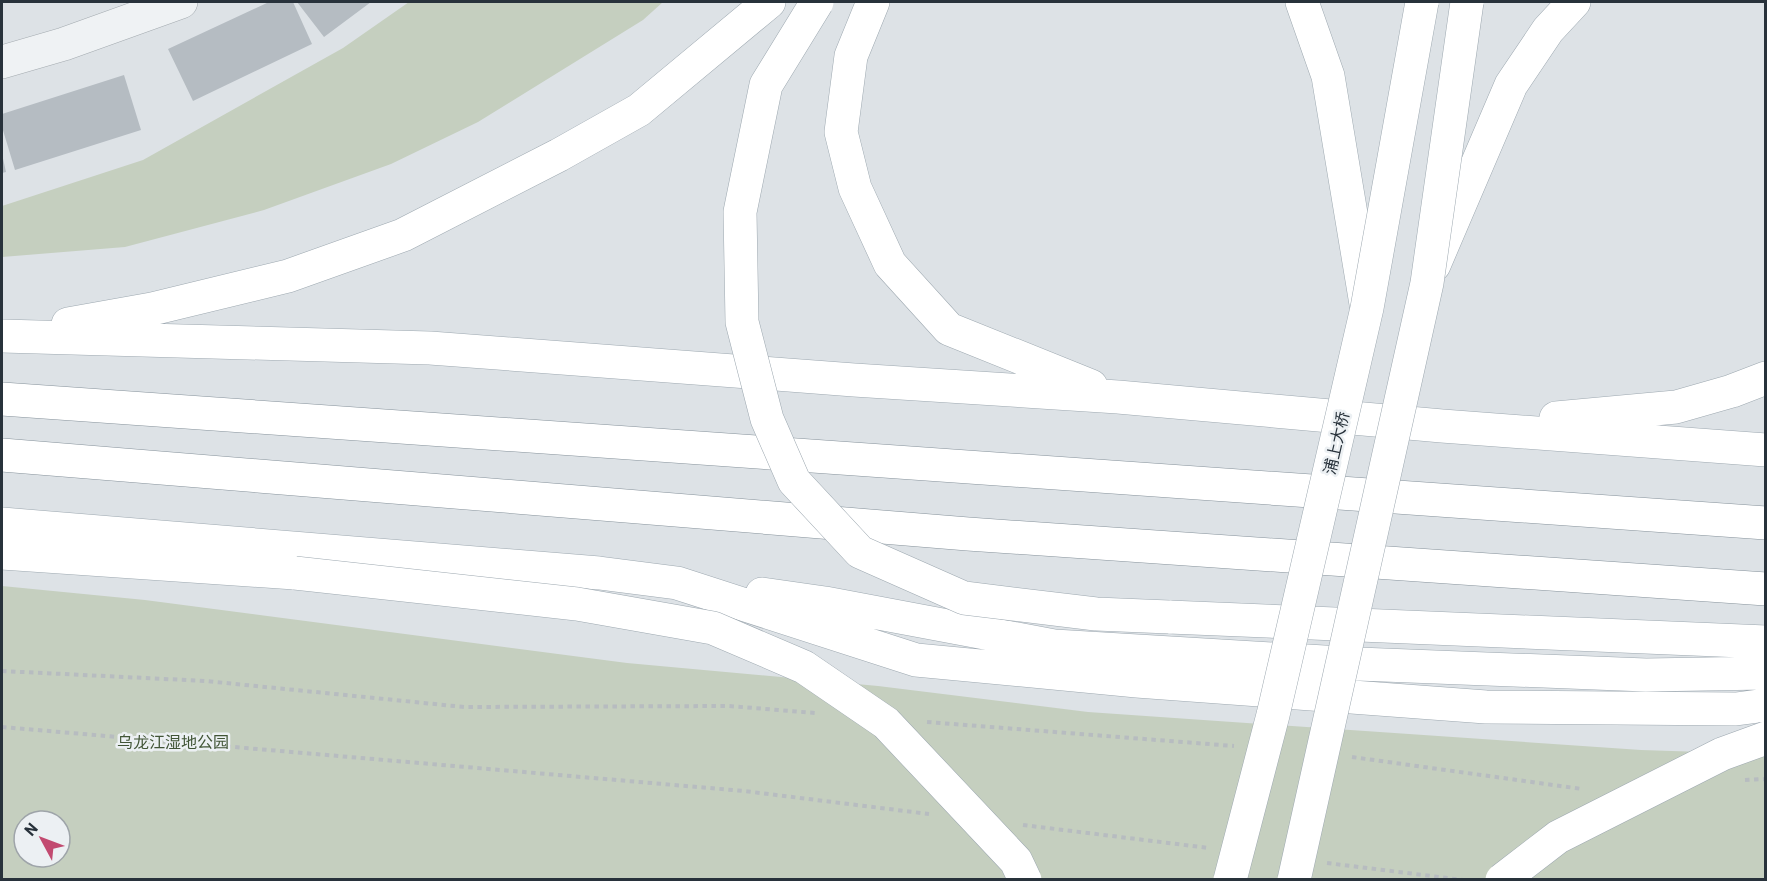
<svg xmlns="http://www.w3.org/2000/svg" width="1767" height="881" font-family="Barlow,'Noto Sans SC',sans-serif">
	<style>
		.green { fill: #c5cfbf; fill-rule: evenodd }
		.building { fill: #b5bcc2 }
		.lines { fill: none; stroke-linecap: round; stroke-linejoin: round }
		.minor-casing { stroke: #a3aaaf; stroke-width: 34 }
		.primary-casing { stroke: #9da8b0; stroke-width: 34 }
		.trunk-casing { stroke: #86929b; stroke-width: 34 }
		.path { stroke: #b7bcc0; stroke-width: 4; stroke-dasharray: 4.5 4.5; stroke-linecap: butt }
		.minor { stroke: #eff2f4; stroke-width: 33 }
		.primary { stroke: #fff; stroke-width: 33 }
		.trunk { stroke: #fff; stroke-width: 33 }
		.primary-bridge-casing { stroke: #9da8b0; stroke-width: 34; stroke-linecap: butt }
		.primary-bridge { stroke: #fff; stroke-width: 33 }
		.labels { text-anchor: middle; stroke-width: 5; stroke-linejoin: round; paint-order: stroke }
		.street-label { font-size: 16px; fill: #28323b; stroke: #ecf0f3 }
		.park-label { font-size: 16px; fill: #415536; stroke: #ecf0f3 }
	</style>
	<rect width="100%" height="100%" fill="#dde2e6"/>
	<!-- green -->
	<path class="green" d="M 409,2 L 663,2 L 643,20 L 478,122 L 391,164 L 264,210 L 125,247 L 2,257 L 2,206 L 143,160 L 343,48 Z
		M 2,586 L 145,600 L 627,663 L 878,686 L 1088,712 L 1641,750 L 1765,754 L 1765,879 L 2,879 ZM 24,821 L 60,821 L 60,857 L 24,857 Z"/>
	<!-- building -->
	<path class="building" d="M 269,2 L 293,2 L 312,44 L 193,101 L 168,49 Z
		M 297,2 L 371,2 L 324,37 Z
		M 124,75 L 141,130 L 15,170 L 2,127 L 2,114 Z
		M 2,154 L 6,172 L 2,173 Z"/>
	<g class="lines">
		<!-- minor casing -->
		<g class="minor-casing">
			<path id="minor" d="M 2,62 L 64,44 L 181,2"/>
		</g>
		<!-- primary casing -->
		<g class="primary-casing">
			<path id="primary" d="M 873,2 L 851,56 L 841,132 L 855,188 L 890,264 L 949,329 L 1091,386
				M 1302,2 L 1328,76 L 1366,304
				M 1434,265 L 1511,85 L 1548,30 L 1574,2
				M 68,324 L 152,309 L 288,276 L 403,235 L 559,155 L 639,110 L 769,2
				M 2,336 L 430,348 L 854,380 L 1118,397 L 1442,426 L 1766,450
				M 1556,418 L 1676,407 L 1732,391 L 1766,378
				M 2,524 L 599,573 L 677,583 L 916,660 L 1137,681 L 1486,707 L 1736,709 L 1766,705
				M 2,553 L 295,573
				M 762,594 L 825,603 L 1054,646 L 1358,664 L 1646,675 L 1766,673
				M 1169,617 L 1766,642"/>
		</g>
		<!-- trunk casing -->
		<g class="trunk-casing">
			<path id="trunk" d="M 2,399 L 1766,523
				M 2,455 L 968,534 L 1766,589"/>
		</g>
		<!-- path -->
		<path class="path" d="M 2,671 L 206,681 L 464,707 L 729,706 L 815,713
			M 927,722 L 1234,746
			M 2,727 L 744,791 L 929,814
			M 1352,757 L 1582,789
			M 1745,780 L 1766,779
			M 1023,825 L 1209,848
			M 1327,863 L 1463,880"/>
		<!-- minor -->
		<use href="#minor" class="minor"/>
		<!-- primary -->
		<use href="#primary" class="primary"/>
		<!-- trunk -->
		<use href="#trunk" class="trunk"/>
		<!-- primary-bridge casing -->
		<g class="primary-bridge-casing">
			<path id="primary-bridge" d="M 817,2 L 766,85 L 740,212 L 742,322 L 767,419 L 794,481 L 860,552 L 964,598 L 1096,614 L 1169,617
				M 295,573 L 577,604 L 713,628 L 804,667 L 886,723 L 1016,861 L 1025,880
				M 1230,880 L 1273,715 L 1367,308 L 1422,2
				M 1294,880 L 1427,283 L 1467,2
				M 1502,880 L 1558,837 L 1722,754 L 1766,738"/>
		</g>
		<!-- primary-bridge -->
		<use href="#primary-bridge" class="primary-bridge"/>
	</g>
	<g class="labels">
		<!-- street labels -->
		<g class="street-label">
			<text transform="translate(1336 443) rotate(-77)" y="6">浦上大桥</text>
		</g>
		<!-- park labels -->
		<g class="park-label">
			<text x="173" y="748">乌龙江湿地公园</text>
		</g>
	</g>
	<!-- border -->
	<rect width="1767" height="881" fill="none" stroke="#28323b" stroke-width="6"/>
	<!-- north arrow -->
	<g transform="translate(42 839) rotate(311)"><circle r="28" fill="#ecf0f3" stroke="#9ea4a9" stroke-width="1.5"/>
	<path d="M0-4.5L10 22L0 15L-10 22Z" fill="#c24a70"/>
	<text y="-9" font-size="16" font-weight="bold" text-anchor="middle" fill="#28323b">N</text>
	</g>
</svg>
